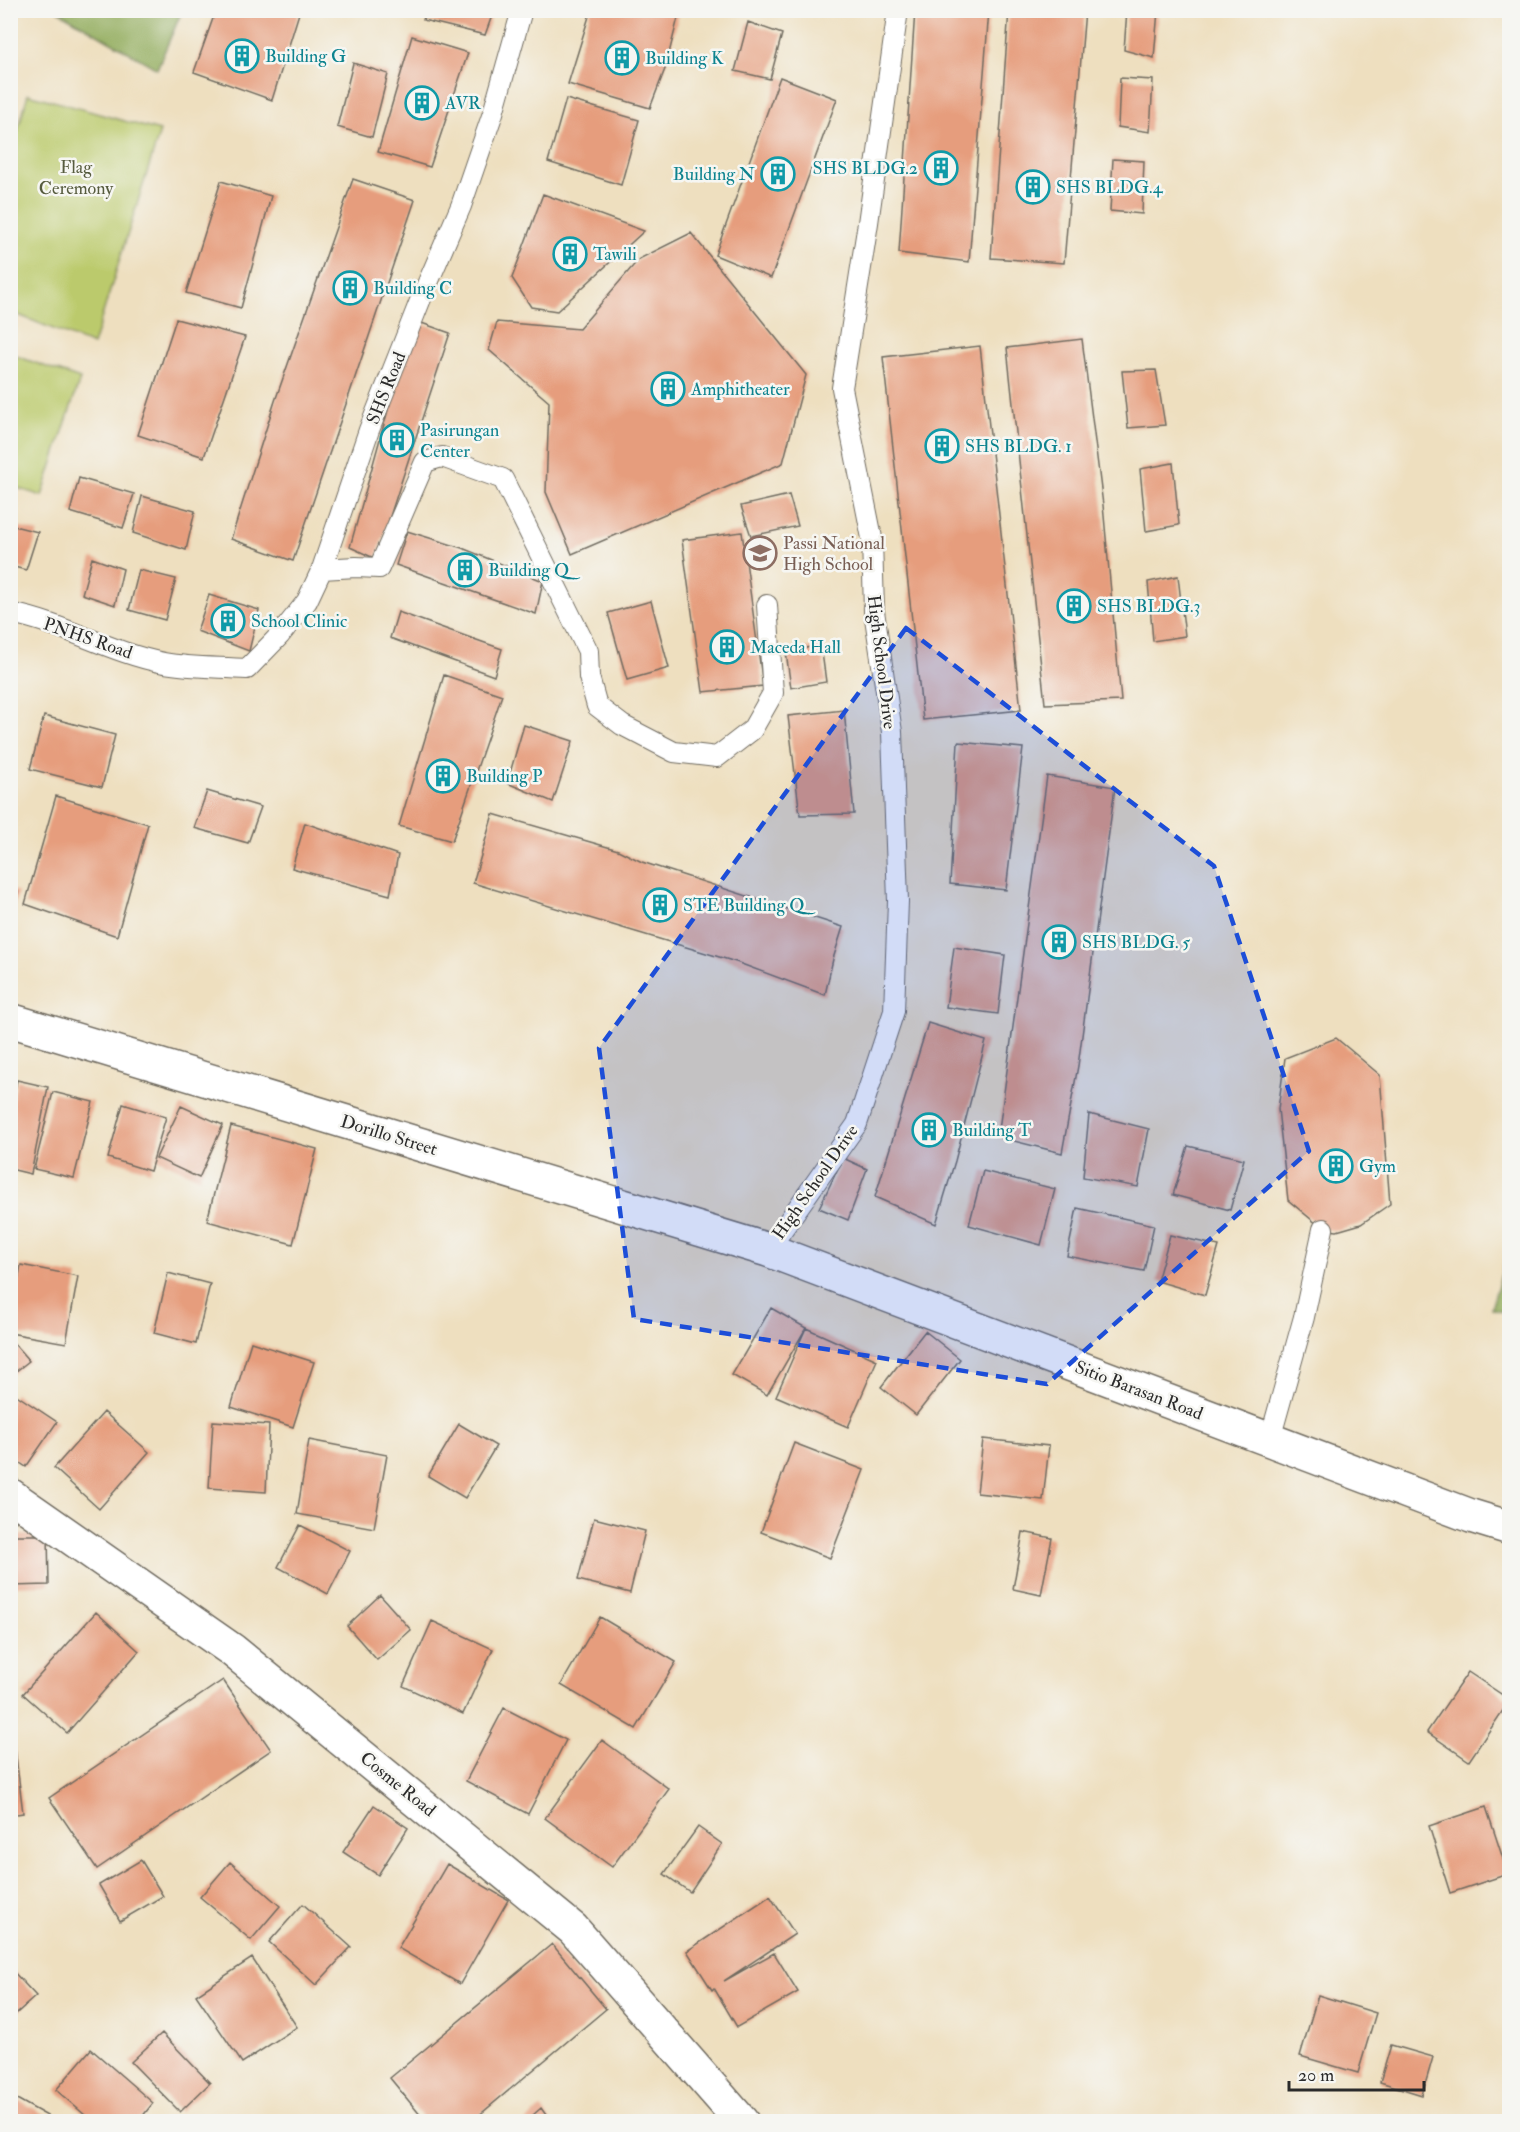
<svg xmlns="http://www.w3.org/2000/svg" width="1520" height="2132" font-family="'IM FELL Double Pica',serif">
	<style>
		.green { fill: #bbca6c; stroke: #737a4c; stroke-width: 1.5 }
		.forest { fill: #94ae60; stroke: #606c46; stroke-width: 1.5 }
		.building { fill: #e69d7d }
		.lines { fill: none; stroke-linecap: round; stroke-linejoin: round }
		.lane-casing { stroke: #6f6a5f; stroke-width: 22 }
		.street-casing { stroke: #6f6a5f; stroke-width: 36 }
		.lane { stroke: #fff; stroke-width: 20 }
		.street { stroke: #fff; stroke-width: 33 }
		.marked { fill: #1d4ed8; fill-opacity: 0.2; stroke: #1d4ed8; stroke-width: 4.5; stroke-dasharray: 12 8; stroke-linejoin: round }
		.labels { text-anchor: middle; stroke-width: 5; stroke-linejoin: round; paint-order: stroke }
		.culture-label { font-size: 18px; fill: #0d838f; stroke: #f6f6f2; text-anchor: start }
		.park-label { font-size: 18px; fill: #565b3e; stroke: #f6f6f2 }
		.street-label { font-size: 18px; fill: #2b2b2b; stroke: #f6f6f2 }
		.education-label { font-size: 18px; fill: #785e54; stroke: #f6f6f2; text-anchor: start }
	</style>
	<rect width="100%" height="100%" fill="#f6f6f2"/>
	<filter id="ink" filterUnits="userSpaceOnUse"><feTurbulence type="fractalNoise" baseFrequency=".0167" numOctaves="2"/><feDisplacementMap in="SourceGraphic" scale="12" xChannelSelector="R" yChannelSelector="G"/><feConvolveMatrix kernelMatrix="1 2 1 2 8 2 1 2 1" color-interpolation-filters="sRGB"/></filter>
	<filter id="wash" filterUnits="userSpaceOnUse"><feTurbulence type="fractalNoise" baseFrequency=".008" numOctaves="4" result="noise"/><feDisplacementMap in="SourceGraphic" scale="24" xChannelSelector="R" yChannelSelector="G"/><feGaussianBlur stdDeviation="1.35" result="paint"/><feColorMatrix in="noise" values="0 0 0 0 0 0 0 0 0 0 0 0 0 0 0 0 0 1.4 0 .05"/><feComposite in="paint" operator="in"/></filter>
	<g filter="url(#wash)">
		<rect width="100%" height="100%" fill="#eedfbf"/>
		<!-- green -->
		<path class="green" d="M 28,94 L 160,131 L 93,345 L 11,312 L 11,154 Z
			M 11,354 L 80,379 L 42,496 L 11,486 Z"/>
		<!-- forest -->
		<path class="forest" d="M 58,11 L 182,11 L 157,69 Z
			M 1509,1249 L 1509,1314 L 1491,1308 Z"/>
		<g id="blocks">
			<!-- building -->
			<path class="building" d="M 216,10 L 300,10 L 272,100 L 194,72 Z
				M 426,10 L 494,10 L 485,35 L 423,20 Z
				M 591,10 L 680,10 L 665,69 L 650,108 L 568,84 Z
				M 915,10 L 989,10 L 969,262 L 899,253 Z
				M 1009,10 L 1085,10 L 1064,263 L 991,258 Z
				M 1127,10 L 1158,10 L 1154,58 L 1124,50 Z
				M 748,22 L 782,34 L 770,79 L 735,71 Z
				M 412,36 L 468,53 L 430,167 L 378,152 Z
				M 353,63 L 388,74 L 372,137 L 337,127 Z
				M 780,77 L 837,99 L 771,278 L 715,255 Z
				M 1120,78 L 1153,80 L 1150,132 L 1118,127 Z
				M 566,99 L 639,120 L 621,185 L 548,162 Z
				M 1113,159 L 1144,161 L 1142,214 L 1110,211 Z
				M 353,179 L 415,200 L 293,561 L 231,539 L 275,401 Z
				M 221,181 L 271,196 L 241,308 L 186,293 Z
				M 543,194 L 644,231 L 557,311 L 531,307 L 512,278 Z
				M 691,233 L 806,375 L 783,463 L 572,554 L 546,492 L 549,402 L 489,350 L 497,322 L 579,329 L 639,259 Z
				M 176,319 L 245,337 L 204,457 L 138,435 Z
				M 413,320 L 450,333 L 376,559 L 350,547 Z
				M 1082,339 L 1103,505 L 1121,701 L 1045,704 L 1007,348 Z
				M 980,346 L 1021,710 L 923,720 L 883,357 Z
				M 1156,370 L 1165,425 L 1128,428 L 1122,371 Z
				M 1173,463 L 1179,525 L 1146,531 L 1140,469 Z
				M 79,478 L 134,494 L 123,528 L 70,512 Z
				M 789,495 L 798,526 L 751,536 L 741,506 Z
				M 142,496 L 195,511 L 186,550 L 133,533 Z
				M 10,525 L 38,532 L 26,570 L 10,566 Z
				M 407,531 L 462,548 L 543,581 L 536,614 L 396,565 Z
				M 742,532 L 763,686 L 703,692 L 682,540 Z
				M 92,558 L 123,569 L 115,605 L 82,594 Z
				M 139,570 L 176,579 L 165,620 L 129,610 Z
				M 1178,576 L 1185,636 L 1153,641 L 1148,582 Z
				M 209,595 L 259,610 L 249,651 L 197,631 Z
				M 651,601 L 669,668 L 627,680 L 608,613 Z
				M 398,612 L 502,649 L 494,676 L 390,638 Z
				M 821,645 L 826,682 L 791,688 L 786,652 Z
				M 444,675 L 502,695 L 452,841 L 399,826 Z
				M 844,710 L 854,814 L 800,815 L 788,716 Z
				M 44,716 L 115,735 L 102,787 L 30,769 Z
				M 524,725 L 573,741 L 553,802 L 507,783 Z
				M 958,742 L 1023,748 L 1006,890 L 950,884 Z
				M 1047,776 L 1115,787 L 1078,1066 L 1062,1153 L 998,1137 Z
				M 207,791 L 261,807 L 248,843 L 194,828 Z
				M 56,796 L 148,824 L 117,936 L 25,904 Z
				M 493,814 L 618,850 L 642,862 L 843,927 L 833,959 L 825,995 L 736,962 L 473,883 Z
				M 305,823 L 398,855 L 390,895 L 292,868 Z
				M 10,889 L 18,892 L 11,916 L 10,915 Z
				M 954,947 L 1005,955 L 998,1014 L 946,1007 Z
				M 928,1023 L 986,1041 L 955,1161 L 936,1224 L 875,1197 Z
				M 1336,1038 L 1380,1075 L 1390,1204 L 1361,1224 L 1337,1231 L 1323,1229 L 1288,1200 L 1278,1109 L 1285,1058 Z
				M 17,1080 L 48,1087 L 31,1174 L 10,1169 L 10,1112 Z
				M 53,1092 L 93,1102 L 74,1178 L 34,1169 Z
				M 123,1104 L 166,1117 L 150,1171 L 108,1158 Z
				M 181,1106 L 223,1125 L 199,1178 L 156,1158 Z
				M 1089,1114 L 1149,1129 L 1138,1187 L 1083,1177 Z
				M 231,1126 L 317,1149 L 293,1244 L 207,1221 Z
				M 1188,1146 L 1244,1159 L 1230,1210 L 1173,1195 Z
				M 843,1158 L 867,1169 L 848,1220 L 819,1208 Z
				M 983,1171 L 1055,1189 L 1041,1245 L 969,1225 Z
				M 1077,1208 L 1154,1225 L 1144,1271 L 1067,1256 Z
				M 1170,1235 L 1219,1246 L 1205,1295 L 1157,1281 Z
				M 21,1265 L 78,1276 L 66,1343 L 10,1333 L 10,1322 Z
				M 168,1273 L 210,1284 L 196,1344 L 154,1333 Z
				M 771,1308 L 806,1328 L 767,1395 L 732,1375 Z
				M 806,1328 L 877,1360 L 848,1427 L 776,1396 Z
				M 925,1331 L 960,1359 L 916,1415 L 881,1387 Z
				M 10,1339 L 29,1361 L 10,1376 Z
				M 251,1342 L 314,1362 L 293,1427 L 231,1407 Z
				M 15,1394 L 57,1422 L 26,1467 L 10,1456 L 10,1401 Z
				M 104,1412 L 149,1452 L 99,1509 L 54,1468 Z
				M 213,1421 L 269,1425 L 266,1492 L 209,1488 Z
				M 459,1424 L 496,1446 L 465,1498 L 428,1476 Z
				M 983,1439 L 1049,1446 L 1043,1500 L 977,1493 Z
				M 309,1440 L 387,1455 L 374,1528 L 297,1514 Z
				M 794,1443 L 864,1470 L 830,1558 L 761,1532 Z
				M 594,1518 L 645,1531 L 630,1593 L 578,1580 Z
				M 300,1525 L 350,1551 L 328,1594 L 278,1567 Z
				M 1023,1532 L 1052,1538 L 1041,1595 L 1013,1589 Z
				M 10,1535 L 48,1535 L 49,1585 L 10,1586 Z
				M 380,1595 L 411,1630 L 377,1660 L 347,1626 Z
				M 96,1612 L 139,1651 L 67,1733 L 23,1694 Z
				M 600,1617 L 676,1662 L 636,1729 L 561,1685 Z
				M 432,1621 L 493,1649 L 463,1714 L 403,1686 Z
				M 1468,1672 L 1510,1700 L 1469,1761 L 1427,1732 Z
				M 223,1680 L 271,1750 L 97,1869 L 49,1798 Z
				M 504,1708 L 566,1740 L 528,1814 L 466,1781 Z
				M 14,1740 L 23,1813 L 10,1815 L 10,1741 Z
				M 602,1740 L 669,1789 L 612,1867 L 545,1818 Z
				M 374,1805 L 408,1828 L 378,1875 L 343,1852 Z
				M 1486,1807 L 1508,1874 L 1450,1893 L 1429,1826 Z
				M 698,1827 L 722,1844 L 690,1892 L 664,1874 Z
				M 141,1860 L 163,1896 L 120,1921 L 99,1885 Z
				M 230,1862 L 280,1906 L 251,1940 L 200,1897 Z
				M 447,1864 L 508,1900 L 460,1984 L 398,1948 Z
				M 770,1896 L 795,1934 L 724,1981 L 774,1953 L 798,1992 L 737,2027 L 714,1988 L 712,1990 L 687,1951 Z
				M 303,1904 L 351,1947 L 316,1985 L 269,1942 Z
				M 552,1944 L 606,2009 L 471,2122 L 426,2122 L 390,2078 Z
				M 252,1958 L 297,2027 L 242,2063 L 196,1995 Z
				M 10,1968 L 36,1996 L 10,2019 Z
				M 1318,1995 L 1376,2013 L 1358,2073 L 1300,2056 Z
				M 162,2033 L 210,2083 L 180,2112 L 131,2062 Z
				M 1391,2045 L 1433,2057 L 1422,2095 L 1380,2082 Z
				M 91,2049 L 153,2103 L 138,2122 L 93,2122 L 56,2090 Z
				M 15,2098 L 58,2122 L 10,2122 L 10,2106 Z
				M 541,2108 L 551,2122 L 525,2122 Z"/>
		</g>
	</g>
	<g filter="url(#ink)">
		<use href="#blocks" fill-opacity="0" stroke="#6f6a5f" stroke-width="1.5"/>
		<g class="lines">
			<!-- lane casing -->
			<g class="lane-casing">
				<path id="lane" d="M 322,569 L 356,567 L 379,568 L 425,462 L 442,457 L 503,479 L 588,651 L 589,677 L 597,706 L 622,725 L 674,752 L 717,757 L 752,730 L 773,693 L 767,605
					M 10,613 C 63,623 111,653 164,663 C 191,668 220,667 247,669 L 280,635 L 307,601 L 322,569 L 369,430 L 420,301 L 461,206 L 493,113 L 522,10
					M 768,1250 L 857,1124 L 894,1011 L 898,901 L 892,732 L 874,611 L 872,538 L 842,388 L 868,223 L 898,10
					M 1270,1439 L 1304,1317 L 1323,1229"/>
			</g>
			<!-- street casing -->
			<g class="street-casing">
				<path id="street" d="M 10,1020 L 768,1250 L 1471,1516 L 1510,1528
					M 10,1495 L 232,1650 L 573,1929 L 742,2122"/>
			</g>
			<!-- lane -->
			<use href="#lane" class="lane"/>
			<!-- street -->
			<use href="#street" class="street"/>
		</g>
	</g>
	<!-- marked area -->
	<path class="marked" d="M 906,628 L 1214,866 L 1309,1151 L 1047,1384 L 634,1319 L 599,1048 Z"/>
	<!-- icons -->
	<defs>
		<g id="building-ring" transform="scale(1.725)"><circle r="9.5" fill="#f6f6f2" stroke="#0f9aa8" stroke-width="1.5"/><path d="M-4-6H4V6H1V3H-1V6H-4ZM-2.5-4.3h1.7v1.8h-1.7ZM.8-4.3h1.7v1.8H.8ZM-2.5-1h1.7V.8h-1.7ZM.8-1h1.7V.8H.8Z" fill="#0f9aa8"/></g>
		<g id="school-ring" transform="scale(1.725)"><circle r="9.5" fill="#f6f6f2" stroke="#8d6e63" stroke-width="1.5"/><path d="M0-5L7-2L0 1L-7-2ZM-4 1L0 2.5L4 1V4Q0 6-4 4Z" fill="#8d6e63"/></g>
	</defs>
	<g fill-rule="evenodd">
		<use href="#building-ring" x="242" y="56"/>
		<use href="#building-ring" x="622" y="58"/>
		<use href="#building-ring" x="422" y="103"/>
		<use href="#building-ring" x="941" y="168"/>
		<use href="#building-ring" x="778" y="174"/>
		<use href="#building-ring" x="1033" y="187"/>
		<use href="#building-ring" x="570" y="254"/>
		<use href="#building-ring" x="350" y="288"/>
		<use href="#building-ring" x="668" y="389"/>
		<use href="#building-ring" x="397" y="440"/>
		<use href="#building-ring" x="942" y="446"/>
		<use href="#school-ring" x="760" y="553"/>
		<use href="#building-ring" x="465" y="570"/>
		<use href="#building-ring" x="1074" y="606"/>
		<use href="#building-ring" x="228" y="621"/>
		<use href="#building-ring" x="727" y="647"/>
		<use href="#building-ring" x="443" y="776"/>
		<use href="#building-ring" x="660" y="905"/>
		<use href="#building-ring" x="1059" y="942"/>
		<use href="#building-ring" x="929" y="1130"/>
		<use href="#building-ring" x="1336" y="1166"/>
	</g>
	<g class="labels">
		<!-- culture labels -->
		<g class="culture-label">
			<text x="265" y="62">Building G</text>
			<text x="645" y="64">Building K</text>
			<text x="445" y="109">AVR</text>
			<text x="918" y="174" text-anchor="end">SHS BLDG.2</text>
			<text x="755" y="180" text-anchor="end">Building N</text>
			<text x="1056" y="193">SHS BLDG.4</text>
			<text x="593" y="260">Tawili</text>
			<text x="373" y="294">Building C</text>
			<text x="691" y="395">Amphitheater</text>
			<text x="420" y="436">Pasirungan<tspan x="420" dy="21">Center</tspan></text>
			<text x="965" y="452">SHS BLDG. 1</text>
			<text x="488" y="576">Building Q</text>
			<text x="1097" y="612">SHS BLDG.3</text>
			<text x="251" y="627">School Clinic</text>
			<text x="750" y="653">Maceda Hall</text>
			<text x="466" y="782">Building P</text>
			<text x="683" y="911">STE Building Q</text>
			<text x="1082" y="948">SHS BLDG. 5</text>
			<text x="952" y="1136">Building T</text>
			<text x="1359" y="1172">Gym</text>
		</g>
		<!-- park labels -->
		<g class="park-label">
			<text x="76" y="173">Flag<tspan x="76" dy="21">Ceremony</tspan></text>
		</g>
		<!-- street labels -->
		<g class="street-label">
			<text transform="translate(386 388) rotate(-68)" y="6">SHS Road</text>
			<text transform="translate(88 638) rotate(19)" y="6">PNHS Road</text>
			<text transform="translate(882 662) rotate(83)" y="6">High School Drive</text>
			<text transform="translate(389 1135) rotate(17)" y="6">Dorillo Street</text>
			<text transform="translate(815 1182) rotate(-55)" y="6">High School Drive</text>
			<text transform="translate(1139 1390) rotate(21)" y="6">Sitio Barasan Road</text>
			<text transform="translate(398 1784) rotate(39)" y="6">Cosme Road</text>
		</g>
		<!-- education labels -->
		<g class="education-label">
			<text x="783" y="549">Passi National<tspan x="783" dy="21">High School</tspan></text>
		</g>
	</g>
	<!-- margin -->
	<rect width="1520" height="2132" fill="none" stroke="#f6f6f2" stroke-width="36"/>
	<!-- scale -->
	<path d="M1289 2081v9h135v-9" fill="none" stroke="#2b2b2b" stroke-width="3"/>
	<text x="1298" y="2081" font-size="18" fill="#2b2b2b" stroke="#f6f6f2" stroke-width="4.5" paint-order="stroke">20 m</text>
</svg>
